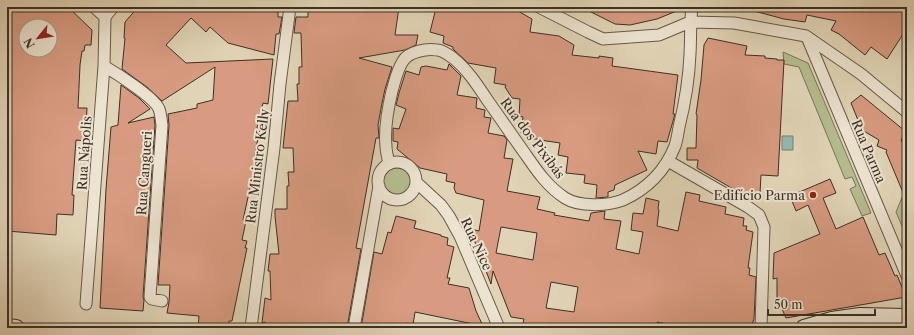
<svg xmlns="http://www.w3.org/2000/svg" width="914" height="335" font-family="'Libre Caslon Text',serif">
	<style>
		.green { fill: #b4bc8d; stroke: #78765a }
		.water { fill: #94b8ae; stroke: #718278 }
		.building { fill: #d89b81; stroke: #3d3026; fill-rule: evenodd }
		.lines { fill: none; stroke-linecap: round; stroke-linejoin: round }
		.street-casing { stroke: #66594a; stroke-width: 13 }
		.secondary-casing { stroke: #3d3026; stroke-width: 18 }
		.street { stroke: #ece3d0; stroke-width: 11 }
		.secondary { stroke: #ece3d0; stroke-width: 16 }
		.poi-dot { fill: #8f2418; stroke: #ece3d0; stroke-width: 1.5 }
		.labels { text-anchor: middle; stroke-width: 4; stroke-linejoin: round; paint-order: stroke }
		.street-label { font-size: 13px; fill: #3d3026; stroke: #ece3d0 }
		.poi-label { font-size: 13px; fill: #3d3026; stroke: #ece3d0; text-anchor: end }
	</style>
	<rect width="100%" height="100%" fill="#e1d4b6"/>
	<filter id="stains"><feTurbulence type="fractalNoise" baseFrequency=".005" numOctaves="4"/><feColorMatrix values="0 0 0 0 .2 0 0 0 0 .09 0 0 0 0 .02 0 0 0 .5 -.17"/></filter>
	<radialGradient id="worn" r=".72"><stop offset=".6" stop-color="#630" stop-opacity="0"/><stop offset="1" stop-color="#630" stop-opacity=".3"/></radialGradient>
	<!-- green -->
	<path class="green" d="M 783,52 L 808,63 L 871,213 L 862,216 L 850,189 L 856,186 L 852,177 L 845,179 L 799,67 L 784,64 Z
		M383 182a14 14 0 1 1 28 0a14 14 0 1 1-28 0Z
		M 903,195 L 907,204 L 907,238 L 896,212 Z"/>
	<!-- water -->
	<path class="water" d="M 782,136 L 793,136 L 793,150 L 782,150 Z"/>
	<!-- building -->
	<path class="building" d="M 7,7 L 68,7 L 92,30 L 91,45 L 85,45 L 84,51 L 82,51 L 80,65 L 78,108 L 87,108 L 85,141 L 76,140 L 72,195 L 74,195 L 73,215 L 57,214 L 56,235 L 7,231 ZM 26,26 L 50,26 L 50,50 L 26,50 Z
		M 138,7 L 226,7 L 241,11 L 242,7 L 269,7 L 269,10 L 278,12 L 278,17 L 282,17 L 279,34 L 276,34 L 274,55 L 228,43 L 210,27 L 206,32 L 191,18 L 166,45 L 186,63 L 273,59 L 268,104 L 263,103 L 257,128 L 260,129 L 254,158 L 262,160 L 260,171 L 254,170 L 243,220 L 246,221 L 242,240 L 247,241 L 245,248 L 247,248 L 232,321 L 229,321 L 228,328 L 198,328 L 199,316 L 167,313 L 169,302 L 170,285 L 158,285 L 169,125 L 168,114 L 197,108 L 197,104 L 213,100 L 215,67 L 162,101 L 147,87 L 122,69 L 125,38 L 124,38 L 125,22 Z
		M 308,7 L 399,7 L 395,35 L 418,35 L 416,45 L 405,50 L 359,58 L 392,67 L 385,89 L 382,103 L 378,125 L 379,138 L 376,138 L 356,248 L 361,249 L 347,328 L 266,328 L 265,322 L 262,323 L 265,298 L 271,300 L 270,271 L 268,271 L 270,254 L 279,254 L 275,216 L 275,209 L 287,209 L 287,186 L 289,186 L 288,172 L 294,172 L 293,148 L 283,148 L 288,101 L 298,101 L 297,84 L 299,84 L 299,67 L 302,67 L 301,33 L 294,33 L 296,17 L 308,17 Z
		M 445,7 L 511,7 L 532,19 L 530,32 L 559,36 L 574,45 L 572,55 L 599,58 L 599,56 L 613,58 L 612,66 L 678,75 L 673,114 L 675,114 L 667,142 L 658,141 L 656,154 L 638,151 L 647,170 L 615,185 L 614,190 L 608,192 L 608,197 L 596,198 L 597,185 L 584,183 L 585,175 L 566,173 L 568,157 L 558,155 L 560,143 L 540,140 L 540,139 L 534,139 L 534,134 L 521,133 L 523,117 L 519,116 L 520,99 L 512,98 L 505,87 L 506,85 L 494,83 L 496,68 L 468,63 L 453,49 L 453,47 L 443,43 L 444,36 L 430,32 L 436,8 L 445,10 Z
		M 581,7 L 684,7 L 684,8 L 657,19 L 630,25 L 615,24 Z
		M 754,7 L 907,7 L 907,28 L 887,59 L 871,47 L 865,55 L 839,34 L 831,30 L 836,21 L 807,15 L 805,22 L 784,19 L 754,11 Z
		M 708,38 L 747,46 L 745,55 L 765,56 L 765,58 L 777,59 L 777,60 L 784,60 L 778,176 L 761,175 L 760,193 L 740,193 L 697,168 L 698,160 L 687,160 L 687,148 L 696,148 L 697,115 L 696,114 L 701,80 L 704,45 Z
		M 449,64 L 461,76 L 457,95 L 477,98 L 476,108 L 485,110 L 484,117 L 491,118 L 488,133 L 504,136 L 507,140 L 504,158 L 513,159 L 507,191 L 540,197 L 537,209 L 555,213 L 554,215 L 589,221 L 591,213 L 605,211 L 604,219 L 621,221 L 616,249 L 639,254 L 643,232 L 631,230 L 633,213 L 643,214 L 646,198 L 659,201 L 658,209 L 659,210 L 657,226 L 678,231 L 686,192 L 700,195 L 699,201 L 726,207 L 725,214 L 744,218 L 743,226 L 747,226 L 746,230 L 753,232 L 748,268 L 750,268 L 749,275 L 756,277 L 754,319 L 752,324 L 734,328 L 688,328 L 657,322 L 656,328 L 522,328 L 524,319 L 511,317 L 493,271 L 491,284 L 470,229 L 479,231 L 484,200 L 456,193 L 454,188 L 455,183 L 446,181 L 447,174 L 420,168 L 397,149 L 398,142 L 393,141 L 393,128 L 399,129 L 406,109 L 396,105 L 399,93 L 406,71 L 419,75 L 421,67 L 426,66 L 447,70 ZM 501,227 L 537,233 L 533,260 L 496,253 ZM 551,282 L 578,287 L 574,312 L 546,308 Z
		M 121,85 L 139,98 L 150,109 L 128,123 L 154,117 L 155,125 L 143,297 L 144,300 L 143,311 L 100,308 L 106,189 L 111,127 L 118,125 Z
		M 861,95 L 905,131 L 901,141 L 907,142 L 907,202 L 886,152 L 887,150 L 877,146 L 879,140 L 862,130 L 851,103 Z
		M 830,179 L 836,193 L 823,198 L 836,229 L 863,217 L 879,255 L 885,253 L 895,276 L 897,275 L 906,297 L 786,318 L 777,297 L 777,278 L 773,279 L 774,253 L 820,234 L 808,205 L 796,211 L 790,196 Z
		M 396,216 L 416,221 L 414,228 L 441,235 L 441,236 L 448,238 L 447,245 L 454,247 L 447,278 L 450,278 L 448,284 L 469,288 L 476,311 L 483,326 L 415,312 L 413,325 L 407,323 L 406,328 L 361,328 L 374,252 L 382,254 L 388,232 L 391,233 Z"/>
	<g class="lines">
		<!-- street casing -->
		<g class="street-casing">
			<path id="street" d="M 94,7 L 105,17
				M 539,7 L 588,32 L 603,39 L 659,35 L 690,22 L 734,23 L 806,36 L 861,74 L 907,112
				M 807,37 L 907,276
				M 104,66 C 116,73 155,98 159,109 C 161,114 161,120 162,125 L 150,297 L 152,299 L 162,301
				M 668,161 L 748,207 L 759,215 L 764,227 L 761,328
				M378 181a19 19 0 1 1 38 0a19 19 0 1 1-38 0Z
				M 389,164 C 388,158 386,152 386,146 C 384,128 388,108 392,91 C 395,81 397,70 403,61 C 408,52 427,48 437,50 C 441,50 449,55 453,58 C 468,70 478,86 488,101 C 501,119 513,137 526,155 C 537,171 548,187 565,198 C 579,207 608,206 623,200 C 647,189 665,171 675,146 C 677,140 678,133 679,127 C 685,103 689,79 690,54 C 691,38 690,23 692,7
				M 416,182 L 441,205 L 449,216 L 460,236 L 499,328
				M 86,304 L 104,66 L 105,17 L 113,7
				M 251,328 L 274,148 L 280,84 L 290,7
				M 354,328 L 379,186"/>
		</g>
		<!-- secondary casing -->
		<g class="secondary-casing">
			<path id="secondary" d="M 7,327 L 16,328
				M 804,328 L 832,320 L 860,316 L 907,317"/>
		</g>
		<!-- street -->
		<use href="#street" class="street"/>
		<!-- secondary -->
		<use href="#secondary" class="secondary"/>
	</g>
	<!-- markers -->
	<circle class="poi-dot" cx="813" cy="195" r="4"/>
	<g class="labels">
		<!-- street labels -->
		<g class="street-label">
			<text transform="translate(533 138) rotate(53)" y="5">Rua dos Pixibás</text>
			<text transform="translate(869 151) rotate(67)" y="5">Rua Parma</text>
			<text transform="translate(84 153) rotate(-86)" y="5">Rua Nápolis</text>
			<text transform="translate(257 166) rotate(-83)" y="5">Rua Ministro Kelly</text>
			<text transform="translate(144 173) rotate(-86)" y="5">Rua Cangueri</text>
			<text transform="translate(477 244) rotate(65)" y="5">Rua Nice</text>
		</g>
		<!-- poi labels -->
		<g class="poi-label">
			<text x="805" y="200">Edifício Parma</text>
		</g>
	</g>
	<!-- margin -->
	<rect width="914" height="335" fill="none" stroke="#e1d4b6" stroke-width="24"/>
	<rect x="8" y="8" width="898" height="319" fill="none" stroke="#3d3026" stroke-width="2"/>
	<rect x="12" y="12" width="890" height="311" fill="none" stroke="#3d3026"/>
	<!-- north arrow -->
	<g transform="translate(38 38) rotate(240)"><circle r="19" fill="#ece3d0" stroke="#a69b8c"/>
	<path d="M0-3L7 15L0 10L-7 15Z" fill="#8f2418"/>
	<text y="-6" font-size="11" font-weight="bold" text-anchor="middle" fill="#3d3026">N</text>
	</g>
	<!-- scale -->
	<path d="M768 309v6h107v-6" fill="none" stroke="#3d3026" stroke-width="2"/>
	<text x="774" y="309" font-size="12" fill="#3d3026" stroke="#ece3d0" stroke-width="3" paint-order="stroke">50 m</text>
	<rect width="100%" height="100%" filter="url(#stains)"/>
	<rect width="100%" height="100%" fill="url(#worn)"/>
</svg>
